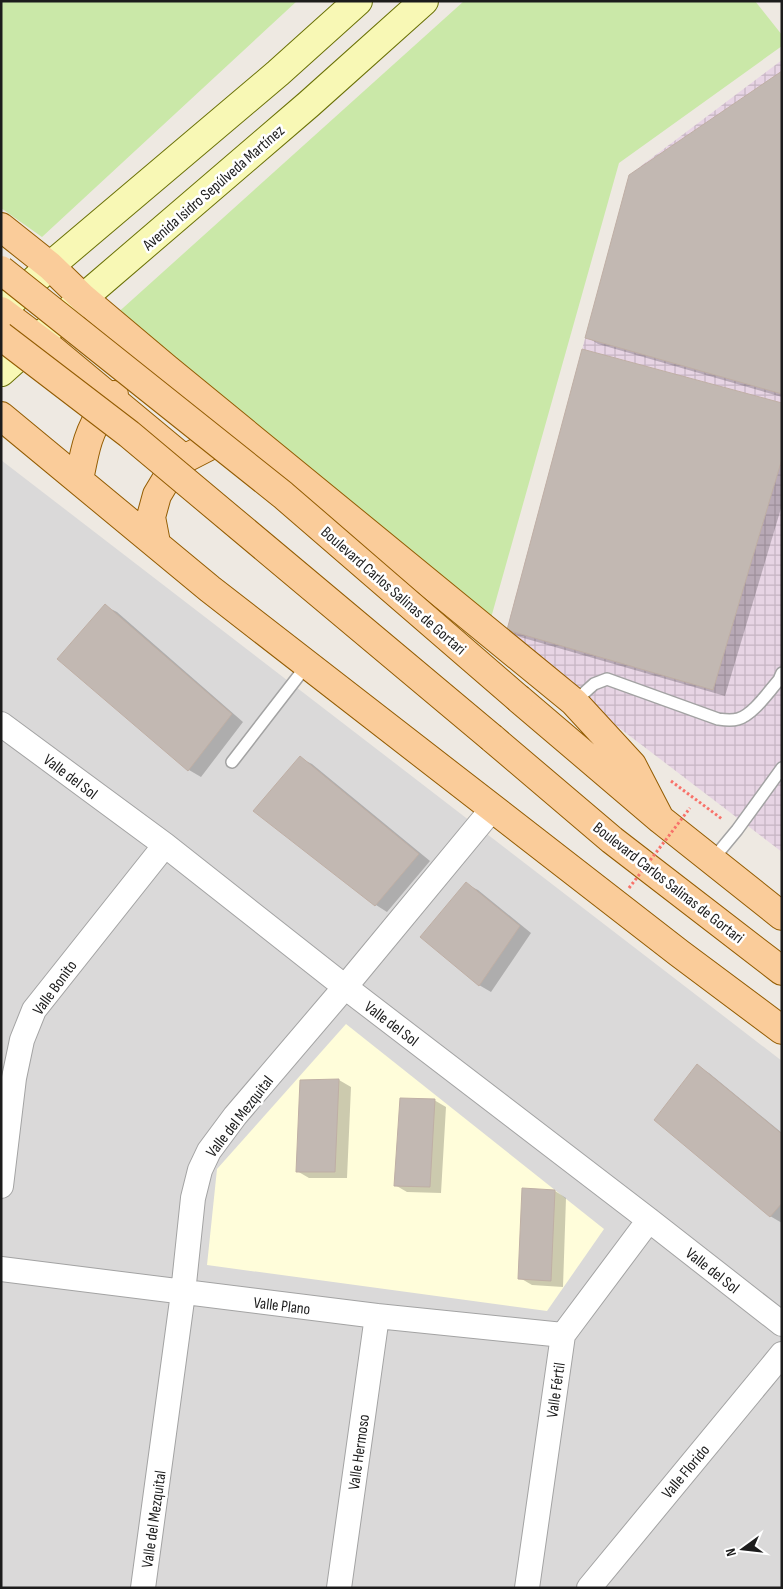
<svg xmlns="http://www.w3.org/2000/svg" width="783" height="1589" font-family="'Sofia Sans Condensed',sans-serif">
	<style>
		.residential { fill: #dad9d9 }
		.industrial { fill: url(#industrial-grid) }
		.education { fill: #fffdda }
		.grass { fill: #cae8a8 }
		.shadow { fill: #0003 }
		.building { fill: #c2b8b2; stroke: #bfafa5 }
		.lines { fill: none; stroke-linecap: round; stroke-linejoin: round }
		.service-casing { stroke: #a3a3a3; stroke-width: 14 }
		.minor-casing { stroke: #a3a3a3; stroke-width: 26 }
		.secondary-casing { stroke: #6a7106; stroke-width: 30 }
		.primary-casing { stroke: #935c02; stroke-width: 30 }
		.path { stroke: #f87169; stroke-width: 3; stroke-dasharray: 2.5 2.5; stroke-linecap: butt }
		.service { stroke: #fff; stroke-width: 11 }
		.minor { stroke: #fff; stroke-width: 24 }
		.secondary { stroke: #f8f8b5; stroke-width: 28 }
		.primary { stroke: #facc9a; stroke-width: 28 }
		.primary-bridge-casing { stroke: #935c02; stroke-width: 30; stroke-linecap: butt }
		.path-bridge { stroke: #f87169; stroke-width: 3; stroke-dasharray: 2.5 2.5; stroke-linecap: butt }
		.primary-bridge { stroke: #facc9a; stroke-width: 28 }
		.labels { text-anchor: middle; stroke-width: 5; stroke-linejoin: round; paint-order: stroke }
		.street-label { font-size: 16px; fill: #1c1c1c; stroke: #fff }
	</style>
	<defs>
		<pattern id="industrial-grid" width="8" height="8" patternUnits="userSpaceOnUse" patternTransform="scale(1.25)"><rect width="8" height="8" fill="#e7d4e4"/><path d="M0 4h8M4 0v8" fill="none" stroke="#c6b5c3"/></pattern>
	</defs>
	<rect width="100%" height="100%" fill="#eee9e2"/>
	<!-- residential -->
	<path class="residential" d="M 1,460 L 782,1061 L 782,1588 L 1,1588 Z"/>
	<!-- industrial -->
	<path class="industrial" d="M 782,60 L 782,852 L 504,640 L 629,175 Z"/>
	<!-- education -->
	<path class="education" d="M 346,1024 L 604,1229 L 547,1311 L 207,1265 L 217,1169 Z"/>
	<!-- grass -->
	<path class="grass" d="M 1,1 L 297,1 L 42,237 L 1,208 Z
		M 464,1 L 755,1 L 782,35 L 782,46 L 619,163 L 489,625 L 113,317 Z"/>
	<!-- shadow -->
	<path class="shadow" d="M 782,73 L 782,397 L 598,344 L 587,337 Z
		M 782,405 L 782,505 L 725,696 L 520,637 L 508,630 Z
		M 105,606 L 117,612 L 243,722 L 201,777 L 189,770 L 58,659 Z
		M 300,758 L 312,764 L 430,861 L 387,912 L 376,905 L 255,810 Z
		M 466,884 L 478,890 L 531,933 L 491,992 L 479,985 Z
		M 697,1066 L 709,1073 L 782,1133 L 782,1223 L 770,1216 L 656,1120 Z
		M 339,1080 L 351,1087 L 347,1178 L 309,1178 L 297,1171 Z
		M 434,1100 L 446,1107 L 441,1193 L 407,1192 L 395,1185 Z
		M 555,1191 L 566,1198 L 563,1287 L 532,1285 L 520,1278 Z"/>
	<!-- building -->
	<path class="building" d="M 782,71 L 782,394 L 585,338 L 629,175 Z
		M 582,349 L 782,403 L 782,459 L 713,690 L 507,630 Z
		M 105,604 L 232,714 L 188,771 L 57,659 Z
		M 300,756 L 419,854 L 375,906 L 253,811 Z
		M 466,882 L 520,926 L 479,986 L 420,937 Z
		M 697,1064 L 782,1134 L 782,1203 L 770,1217 L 654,1120 Z
		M 339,1079 L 335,1172 L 296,1172 L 300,1080 Z
		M 400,1098 L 435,1099 L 430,1187 L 394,1186 Z
		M 522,1188 L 555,1190 L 551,1281 L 518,1279 Z"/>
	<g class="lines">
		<!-- service casing -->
		<g class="service-casing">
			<path id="service" d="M 574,702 L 594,684 L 607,679 L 718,719 C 725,720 731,721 738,719 C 753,715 769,691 779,680 L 782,673
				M 232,762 L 307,665
				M 713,859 L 737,830 L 782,768"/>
		</g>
		<!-- minor casing -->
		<g class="minor-casing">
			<path id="minor" d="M 1,724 L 165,845 L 345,987 L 649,1220 L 782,1324
				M 1,1186 L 14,1078 L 22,1040 L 34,1010 L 165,845
				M 1,1269 L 377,1316 L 563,1335
				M 143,1588 L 183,1293 L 193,1198 L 200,1170 L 209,1151 L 235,1116 L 345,987 L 493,808
				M 339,1588 L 377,1316
				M 527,1588 L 563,1335 L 649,1220
				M 589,1588 L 782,1354"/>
		</g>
		<!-- secondary casing -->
		<g class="secondary-casing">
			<path id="secondary" d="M 1,311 L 50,266 L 278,73 L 358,1
				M 1,372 L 83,298 L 309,104 L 424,1"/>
		</g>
		<!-- primary casing -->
		<g class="primary-casing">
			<path id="primary" d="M 1,227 L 50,266 L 83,298 L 166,368 L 574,702 L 632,765 L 660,819
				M 1,311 L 54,351 L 184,459
				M 1,416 L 210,589 L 679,953 L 782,1030
				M 79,480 C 85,450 87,434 104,408 C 107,403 110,399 114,395
				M 156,543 L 151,517 L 157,495 L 172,470 L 184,459 L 217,442 L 239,438
				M 519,699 L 660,819 L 782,916
				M 492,738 L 612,840 L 782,971"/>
		</g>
		<!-- path -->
		<path class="path" d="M 671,781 L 722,819"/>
		<!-- service -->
		<use href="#service" class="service"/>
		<!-- minor -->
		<use href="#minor" class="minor"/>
		<!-- secondary -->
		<use href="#secondary" class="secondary"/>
		<!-- primary -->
		<use href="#primary" class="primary"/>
		<!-- primary-bridge casing -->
		<g class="primary-bridge-casing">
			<path id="primary-bridge" d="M 1,270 L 283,495 L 519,699
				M 1,336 L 129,434 L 492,738"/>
		</g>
		<!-- path-bridge -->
		<path class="path-bridge" d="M 629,888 L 690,808"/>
		<!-- primary-bridge -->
		<use href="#primary-bridge" class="primary-bridge"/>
	</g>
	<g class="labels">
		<!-- street labels -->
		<g class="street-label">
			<text transform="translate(213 187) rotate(-41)" y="6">Avenida Isidro Sepúlveda Martínez</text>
			<text transform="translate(394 590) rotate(41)" y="6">Boulevard Carlos Salinas de Gortari</text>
			<text transform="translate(71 776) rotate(37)" y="6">Valle del Sol</text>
			<text transform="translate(669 882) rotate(38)" y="6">Boulevard Carlos Salinas de Gortari</text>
			<text transform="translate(54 987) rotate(-54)" y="6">Valle Bonito</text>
			<text transform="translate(392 1023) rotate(37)" y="6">Valle del Sol</text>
			<text transform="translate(239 1116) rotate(-52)" y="6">Valle del Mezquital</text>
			<text transform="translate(713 1270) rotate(38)" y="6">Valle del Sol</text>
			<text transform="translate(282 1305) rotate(7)" y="6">Valle Plano</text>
			<text transform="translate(555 1390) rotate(-82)" y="6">Valle Fértil</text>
			<text transform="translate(358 1452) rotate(-82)" y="6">Valle Hermoso</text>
			<text transform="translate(685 1471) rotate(-50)" y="6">Valle Florido</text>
			<text transform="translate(153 1519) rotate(-82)" y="6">Valle del Mezquital</text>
		</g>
	</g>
	<!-- border -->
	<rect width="783" height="1589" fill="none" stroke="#1c1c1c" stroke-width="5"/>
	<!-- north arrow -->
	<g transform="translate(743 1549) rotate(255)" stroke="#ffffff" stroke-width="4" paint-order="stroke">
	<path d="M0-4L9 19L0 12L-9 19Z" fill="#1c1c1c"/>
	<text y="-8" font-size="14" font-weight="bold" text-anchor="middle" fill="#1c1c1c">N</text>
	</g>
</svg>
